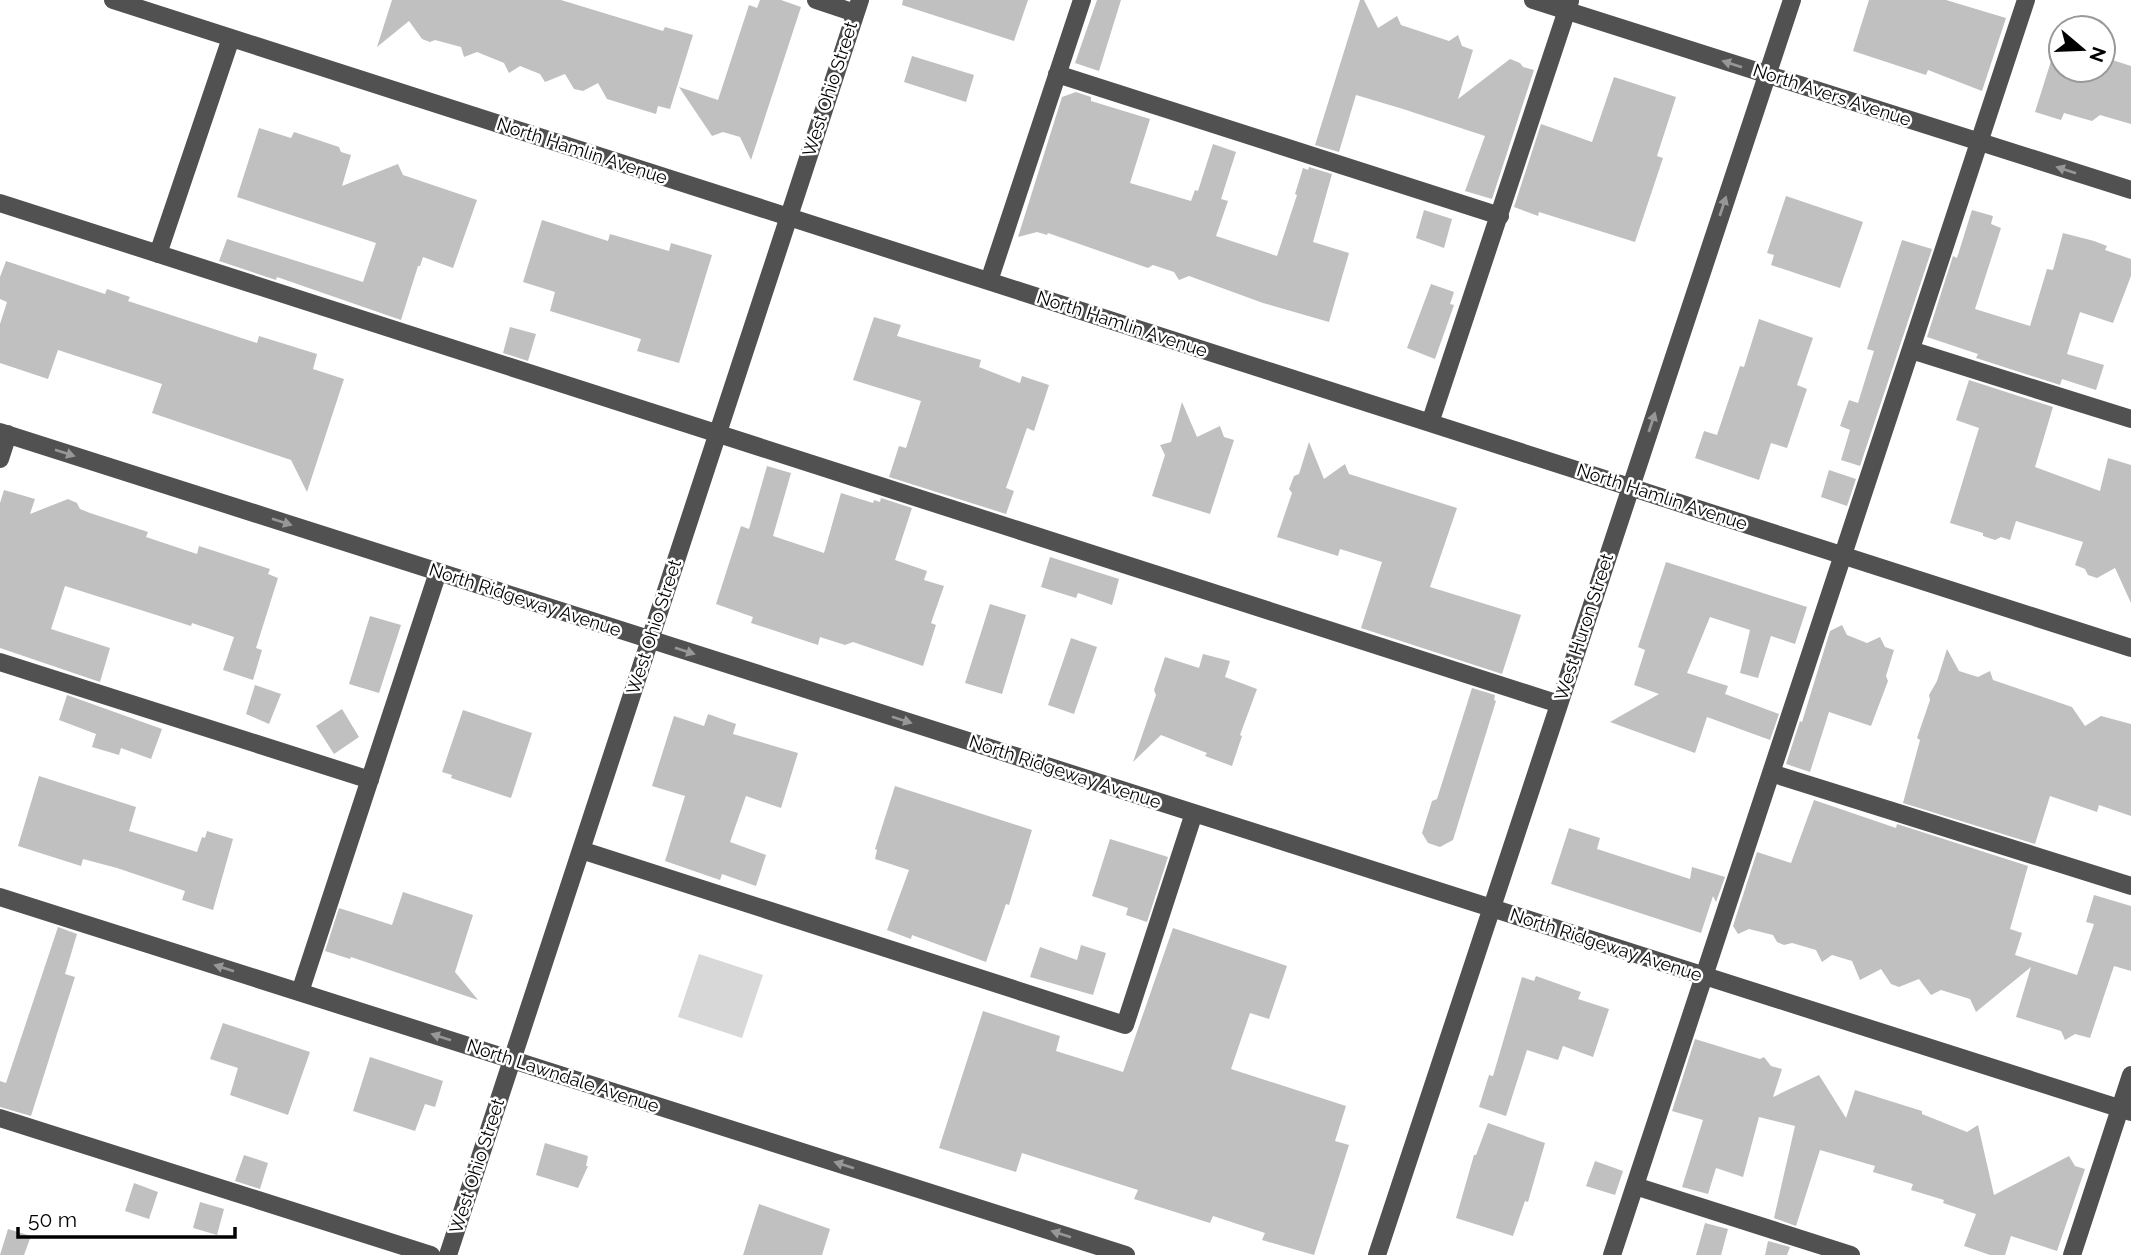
<svg xmlns="http://www.w3.org/2000/svg" width="2131" height="1255" font-family="Raleway,sans-serif">
	<style>
		.green { fill: #d8d8d8 }
		.building { fill: #c0c0c0 }
		.lines { fill: none; stroke-linecap: round; stroke-linejoin: round }
		.minor { stroke: #515151; stroke-width: 18 }
		.oneway { fill: #979797 }
		.labels { text-anchor: middle; stroke-width: 5; stroke-linejoin: round; paint-order: stroke }
		.street-label { font-size: 18px; fill: #000; stroke: #fff }
	</style>
	<rect width="100%" height="100%" fill="#fff"/>
	<!-- green -->
	<path class="green" d="M 699,954 L 763,975 L 742,1038 L 678,1017 Z"/>
	<!-- building -->
	<path class="building" d="M 392,0 L 561,0 L 663,31 L 665,27 L 693,35 L 670,109 L 658,106 L 656,114 L 607,99 L 598,83 L 583,91 L 574,89 L 565,74 L 545,82 L 540,74 L 520,66 L 509,73 L 504,63 L 477,52 L 464,57 L 461,47 L 435,40 L 430,42 L 422,39 L 409,21 L 377,47 Z
		M 760,0 L 781,0 L 801,7 L 751,160 L 740,137 L 723,132 L 712,136 L 679,87 L 718,100 L 749,5 L 757,8 Z
		M 903,0 L 1028,0 L 1014,41 L 902,5 Z
		M 1097,0 L 1121,0 L 1099,71 L 1075,63 Z
		M 1360,0 L 1364,0 L 1378,28 L 1397,16 L 1401,25 L 1449,41 L 1458,35 L 1462,46 L 1473,50 L 1458,99 L 1510,59 L 1520,63 L 1523,67 L 1534,70 L 1492,199 L 1465,191 L 1485,136 L 1403,109 L 1356,95 L 1339,152 L 1315,145 Z
		M 1869,0 L 1946,0 L 2006,18 L 1982,91 L 1928,70 L 1926,75 L 1853,51 Z
		M 2057,42 L 2061,43 L 2061,70 L 2103,70 L 2103,57 L 2131,66 L 2131,124 L 2100,115 L 2092,121 L 2064,113 L 2061,120 L 2035,112 Z
		M 912,56 L 974,75 L 966,102 L 904,82 Z
		M 1614,77 L 1676,97 L 1657,156 L 1663,158 L 1635,242 L 1539,212 L 1538,216 L 1514,207 L 1541,124 L 1592,142 Z
		M 1076,92 L 1091,97 L 1091,101 L 1150,119 L 1130,183 L 1191,201 L 1195,190 L 1198,191 L 1213,144 L 1236,152 L 1221,199 L 1228,201 L 1216,236 L 1277,256 L 1297,195 L 1295,194 L 1303,168 L 1308,170 L 1309,167 L 1332,174 L 1313,242 L 1349,253 L 1329,322 L 1263,303 L 1189,276 L 1179,280 L 1174,272 L 1153,265 L 1148,268 L 1048,233 L 1047,235 L 1037,232 L 1018,237 L 1062,97 Z
		M 259,128 L 291,138 L 294,132 L 339,147 L 341,152 L 351,155 L 342,186 L 398,164 L 403,175 L 477,200 L 453,268 L 423,257 L 420,266 L 418,266 L 401,320 L 277,277 L 276,280 L 219,261 L 227,239 L 363,282 L 376,243 L 237,197 Z
		M 1786,196 L 1863,222 L 1840,288 L 1771,265 L 1774,255 L 1767,253 Z
		M 1424,210 L 1452,219 L 1444,248 L 1416,238 Z
		M 1972,210 L 1993,216 L 1991,224 L 2001,228 L 1975,309 L 2030,326 L 2047,269 L 2053,270 L 2063,233 L 2094,241 L 2107,246 L 2105,250 L 2131,259 L 2131,276 L 2113,323 L 2080,312 L 2067,354 L 2104,365 L 2096,390 L 2062,379 L 2060,385 L 1976,358 L 1978,354 L 1927,337 L 1953,256 L 1957,258 Z
		M 542,220 L 608,241 L 610,234 L 669,251 L 671,243 L 712,255 L 679,363 L 637,351 L 641,339 L 550,311 L 555,292 L 523,282 Z
		M 1902,240 L 1932,249 L 1860,466 L 1841,460 L 1850,430 L 1840,426 L 1849,400 L 1858,403 L 1874,351 L 1867,349 Z
		M 6,261 L 105,294 L 107,289 L 130,297 L 128,301 L 257,343 L 259,336 L 317,354 L 313,369 L 344,379 L 307,492 L 291,460 L 152,413 L 162,384 L 58,350 L 48,379 L 0,363 L 0,324 L 7,302 L 0,299 L 0,277 Z
		M 1431,284 L 1454,292 L 1450,304 L 1454,305 L 1435,359 L 1407,348 Z
		M 874,317 L 901,325 L 897,336 L 981,360 L 979,367 L 1020,383 L 1022,376 L 1049,385 L 1034,431 L 1027,428 L 1006,488 L 1014,491 L 1006,514 L 889,477 L 899,446 L 906,448 L 921,401 L 853,380 Z
		M 1759,319 L 1813,338 L 1797,385 L 1807,389 L 1787,448 L 1771,443 L 1759,480 L 1695,458 L 1704,431 L 1717,435 L 1740,366 L 1744,367 Z
		M 510,327 L 536,334 L 528,361 L 503,353 Z
		M 1969,380 L 2053,407 L 2035,467 L 2100,491 L 2108,458 L 2131,465 L 2131,603 L 2115,568 L 2097,578 L 2088,575 L 2085,569 L 2075,565 L 2083,542 L 2016,521 L 2010,540 L 2001,537 L 1995,540 L 1983,536 L 1983,533 L 1950,523 L 1979,428 L 1956,420 Z
		M 1182,402 L 1197,437 L 1220,426 L 1224,437 L 1234,440 L 1210,514 L 1152,496 L 1165,455 L 1160,445 L 1171,442 Z
		M 1309,442 L 1324,479 L 1345,464 L 1349,474 L 1457,508 L 1430,587 L 1521,615 L 1502,674 L 1361,628 L 1382,562 L 1340,549 L 1338,556 L 1277,537 L 1292,493 L 1289,489 L 1294,476 L 1299,474 Z
		M 767,466 L 791,473 L 773,536 L 824,553 L 841,493 L 873,503 L 874,500 L 880,502 L 881,498 L 912,508 L 895,560 L 927,571 L 924,580 L 944,586 L 931,623 L 936,625 L 923,666 L 853,642 L 845,645 L 820,637 L 818,645 L 751,623 L 753,617 L 716,604 L 741,526 L 749,529 Z
		M 1829,470 L 1856,479 L 1847,506 L 1821,497 Z
		M 4,490 L 35,499 L 30,514 L 68,499 L 77,503 L 80,509 L 90,513 L 148,532 L 146,537 L 197,554 L 199,546 L 270,569 L 268,574 L 278,578 L 256,648 L 262,650 L 253,680 L 223,670 L 234,637 L 192,623 L 191,626 L 65,586 L 51,629 L 110,648 L 100,682 L 0,648 L 0,503 Z
		M 1050,557 L 1119,579 L 1112,605 L 1078,593 L 1076,598 L 1041,587 Z
		M 1666,562 L 1807,607 L 1795,644 L 1771,636 L 1758,678 L 1740,673 L 1750,630 L 1710,617 L 1687,673 L 1728,686 L 1725,694 L 1779,714 L 1770,740 L 1707,717 L 1695,753 L 1610,722 L 1659,694 L 1634,685 L 1645,650 L 1638,647 Z
		M 990,604 L 1026,615 L 1002,694 L 965,683 Z
		M 370,616 L 401,625 L 379,693 L 349,684 Z
		M 1842,625 L 1847,635 L 1867,643 L 1880,637 L 1885,647 L 1894,650 L 1886,676 L 1888,681 L 1871,726 L 1829,712 L 1810,772 L 1786,764 L 1800,721 L 1802,722 L 1830,631 Z
		M 1071,638 L 1097,647 L 1074,714 L 1048,705 Z
		M 1947,649 L 1959,671 L 1978,677 L 1990,671 L 1993,680 L 2072,707 L 2085,726 L 2101,716 L 2131,724 L 2131,816 L 2099,805 L 2097,812 L 2050,796 L 2035,844 L 1903,803 L 1920,740 L 1917,738 L 1930,700 L 1929,695 L 1937,681 Z
		M 1203,654 L 1230,661 L 1225,677 L 1257,689 L 1240,735 L 1242,736 L 1232,766 L 1205,756 L 1207,753 L 1161,735 L 1133,762 L 1156,695 L 1154,690 L 1165,657 L 1199,668 Z
		M 255,685 L 281,694 L 269,724 L 246,714 Z
		M 1472,688 L 1495,695 L 1494,700 L 1496,701 L 1453,840 L 1440,847 L 1428,843 L 1422,833 L 1432,801 L 1437,799 Z
		M 67,695 L 162,729 L 151,759 L 121,748 L 119,755 L 92,747 L 96,734 L 59,720 Z
		M 342,709 L 359,737 L 334,754 L 316,726 Z
		M 463,710 L 532,733 L 511,798 L 451,778 L 452,775 L 442,772 Z
		M 708,714 L 736,724 L 733,734 L 798,753 L 781,808 L 746,796 L 730,842 L 766,855 L 756,886 L 722,874 L 720,880 L 665,861 L 685,796 L 652,786 L 674,716 L 704,726 Z
		M 39,776 L 136,807 L 129,831 L 197,852 L 202,837 L 205,838 L 207,831 L 233,839 L 213,910 L 182,900 L 185,891 L 117,868 L 83,859 L 81,866 L 18,846 Z
		M 895,786 L 1032,830 L 1009,905 L 1006,904 L 986,962 L 912,935 L 911,939 L 887,930 L 909,870 L 875,859 L 877,850 L 875,849 Z
		M 1814,800 L 1896,828 L 1897,824 L 2028,866 L 2010,929 L 2022,933 L 2015,955 L 2077,975 L 2094,924 L 2086,922 L 2094,895 L 2131,906 L 2131,971 L 2114,966 L 2090,1038 L 2075,1034 L 2065,1040 L 2061,1031 L 2016,1017 L 2031,967 L 1976,1012 L 1970,999 L 1941,990 L 1931,995 L 1919,979 L 1899,987 L 1891,984 L 1881,969 L 1860,980 L 1852,961 L 1832,955 L 1822,962 L 1816,950 L 1792,943 L 1784,945 L 1777,942 L 1773,935 L 1749,929 L 1738,934 L 1733,926 L 1757,852 L 1791,863 Z
		M 1569,828 L 1600,838 L 1597,849 L 1690,879 L 1692,867 L 1725,877 L 1716,902 L 1713,896 L 1701,933 L 1551,884 Z
		M 1110,839 L 1168,857 L 1147,922 L 1126,915 L 1128,908 L 1092,896 Z
		M 403,892 L 473,915 L 455,972 L 478,1000 L 351,957 L 350,959 L 325,951 L 339,908 L 392,925 Z
		M 58,927 L 77,934 L 65,974 L 75,977 L 31,1116 L 0,1107 L 0,1081 L 6,1083 Z
		M 1173,928 L 1287,966 L 1269,1019 L 1250,1013 L 1231,1069 L 1346,1106 L 1335,1141 L 1349,1145 L 1314,1255 L 1262,1240 L 1265,1233 L 1213,1216 L 1210,1223 L 1134,1199 L 1138,1190 L 1022,1153 L 1016,1172 L 939,1148 L 983,1011 L 1060,1036 L 1056,1051 L 1123,1072 Z
		M 1081,945 L 1106,953 L 1093,995 L 1030,977 L 1040,947 L 1077,960 Z
		M 1536,976 L 1581,992 L 1578,999 L 1609,1009 L 1593,1057 L 1563,1046 L 1558,1060 L 1527,1050 L 1506,1116 L 1479,1107 L 1489,1075 L 1493,1076 L 1522,977 L 1534,981 Z
		M 223,1023 L 310,1052 L 288,1115 L 230,1095 L 238,1068 L 210,1059 Z
		M 1695,1039 L 1760,1059 L 1764,1057 L 1771,1066 L 1782,1069 L 1773,1097 L 1819,1075 L 1846,1118 L 1855,1090 L 1922,1111 L 1922,1114 L 1967,1132 L 1978,1125 L 1994,1195 L 2069,1156 L 2075,1166 L 2085,1169 L 2057,1251 L 2011,1236 L 2005,1255 L 1990,1255 L 1964,1246 L 1976,1214 L 1943,1203 L 1944,1200 L 1911,1190 L 1913,1184 L 1873,1172 L 1875,1166 L 1820,1150 L 1796,1226 L 1774,1218 L 1795,1126 L 1759,1117 L 1743,1177 L 1716,1168 L 1708,1194 L 1682,1187 L 1703,1120 L 1672,1111 Z
		M 370,1057 L 443,1081 L 435,1107 L 425,1104 L 415,1131 L 353,1111 Z
		M 1488,1123 L 1545,1143 L 1528,1202 L 1525,1201 L 1513,1236 L 1456,1218 L 1474,1155 L 1476,1155 Z
		M 545,1143 L 588,1156 L 586,1166 L 588,1166 L 578,1188 L 536,1175 Z
		M 244,1155 L 268,1163 L 260,1189 L 235,1181 Z
		M 1595,1161 L 1623,1171 L 1615,1195 L 1586,1186 Z
		M 134,1183 L 158,1192 L 149,1219 L 125,1211 Z
		M 200,1202 L 224,1209 L 217,1235 L 193,1228 Z
		M 759,1204 L 830,1229 L 822,1255 L 743,1255 Z
		M 1705,1223 L 1728,1229 L 1721,1255 L 1696,1255 Z
		M 8,1229 L 31,1236 L 24,1255 L 0,1255 Z
		M 1768,1241 L 1790,1247 L 1787,1255 L 1765,1255 Z"/>
	<g class="lines">
		<!-- minor -->
		<path class="minor" d="M 113,0 L 2131,648
			M 816,0 L 855,13
			M 1533,0 L 2131,190
			M 1057,74 L 1500,216
			M 0,203 L 1559,704
			M 158,254 L 231,38
			M 989,281 L 1082,0
			M 1911,350 L 2131,419
			M 1430,423 L 1570,1
			M 0,432 L 2131,1112
			M 0,459 L 8,434
			M 0,662 L 370,780
			M 1771,773 L 2131,886
			M 581,850 L 1125,1025 L 1194,813
			M 0,897 L 1126,1255
			M 300,992 L 438,572
			M 0,1118 L 431,1255
			M 1635,1186 L 1851,1255
			M 448,1255 L 860,0
			M 1377,1255 L 1792,0
			M 1612,1255 L 2026,0
			M 2072,1255 L 2131,1075"/>
	</g>
	<!-- one-way arrows -->
	<defs><path id="oneway-solid" d="M-6-.8H1V-3.2L6.5 0L1 3.2V.8H-6Z" transform="scale(1.75)"/></defs>
	<g class="oneway">
		<use href="#oneway-solid" transform="translate(1732 64) rotate(-162)"/>
		<use href="#oneway-solid" transform="translate(2066 170) rotate(-162)"/>
		<use href="#oneway-solid" transform="translate(1723 206) rotate(-72)"/>
		<use href="#oneway-solid" transform="translate(1652 422) rotate(-72)"/>
		<use href="#oneway-solid" transform="translate(65 453) rotate(18)"/>
		<use href="#oneway-solid" transform="translate(282 522) rotate(18)"/>
		<use href="#oneway-solid" transform="translate(685 651) rotate(18)"/>
		<use href="#oneway-solid" transform="translate(902 720) rotate(18)"/>
		<use href="#oneway-solid" transform="translate(224 968) rotate(-162)"/>
		<use href="#oneway-solid" transform="translate(441 1037) rotate(-162)"/>
		<use href="#oneway-solid" transform="translate(844 1165) rotate(-162)"/>
		<use href="#oneway-solid" transform="translate(1061 1234) rotate(-162)"/>
	</g>
	<g class="labels">
		<!-- street labels -->
		<g class="street-label">
			<text transform="translate(830 89) rotate(-72)" y="6">West Ohio Street</text>
			<text transform="translate(1832 95) rotate(18)" y="6">North Avers Avenue</text>
			<text transform="translate(582 151) rotate(18)" y="6">North Hamlin Avenue</text>
			<text transform="translate(1122 324) rotate(18)" y="6">North Hamlin Avenue</text>
			<text transform="translate(1662 497) rotate(18)" y="6">North Hamlin Avenue</text>
			<text transform="translate(525 600) rotate(18)" y="6">North Ridgeway Avenue</text>
			<text transform="translate(654 627) rotate(-72)" y="6">West Ohio Street</text>
			<text transform="translate(1584 627) rotate(-72)" y="6">West Huron Street</text>
			<text transform="translate(1065 772) rotate(18)" y="6">North Ridgeway Avenue</text>
			<text transform="translate(1606 945) rotate(18)" y="6">North Ridgeway Avenue</text>
			<text transform="translate(563 1076) rotate(18)" y="6">North Lawndale Avenue</text>
			<text transform="translate(477 1166) rotate(-72)" y="6">West Ohio Street</text>
		</g>
	</g>
	<!-- north arrow -->
	<g transform="translate(2082 49) rotate(109)"><circle r="33" fill="#ffffff" stroke="#999999" stroke-width="2"/>
	<path d="M0-5L12 26L0 18L-12 26Z" fill="#000000"/>
	<text y="-10" font-size="19" font-weight="bold" text-anchor="middle" fill="#000000">N</text>
	</g>
	<!-- scale -->
	<path d="M18 1227v10h217v-10" fill="none" stroke="#000000" stroke-width="3.5"/>
	<text x="28" y="1227" font-size="21" fill="#000000" stroke="#ffffff" stroke-width="5" paint-order="stroke">50 m</text>
</svg>
